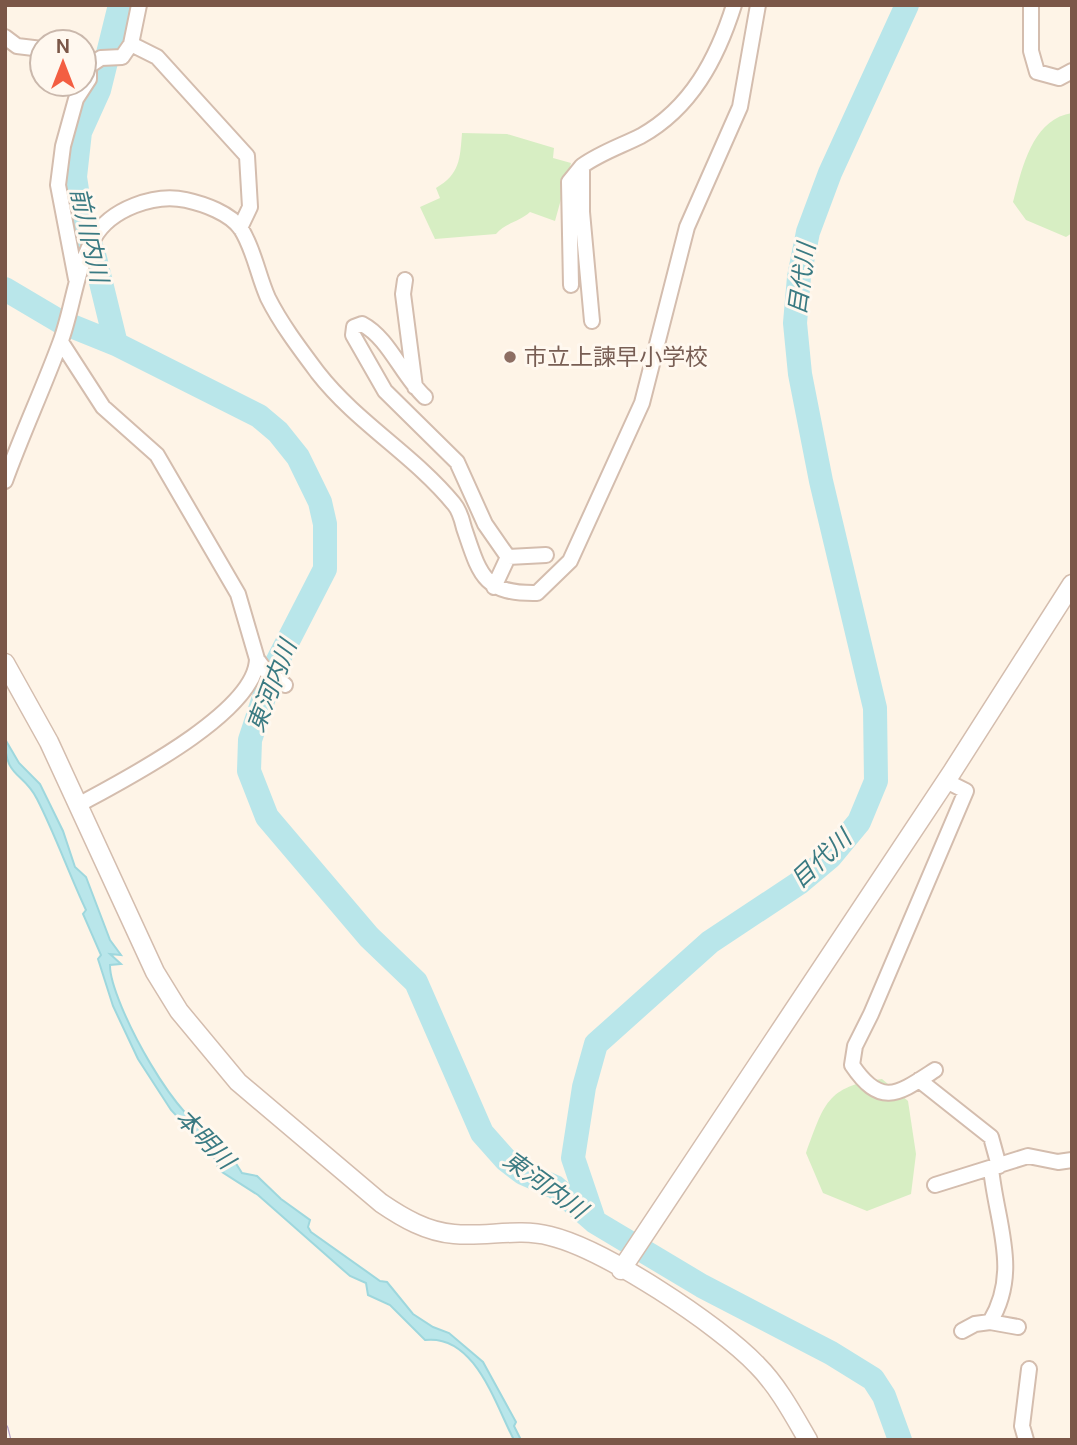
<svg xmlns="http://www.w3.org/2000/svg" width="1077" height="1445" font-family="'DM Sans','Noto Sans JP',sans-serif">
	<style>
		.green { fill: #d7eec3 }
		.water { fill: #b9e6ea; stroke: #9ed7dd; stroke-width: 2 }
		.lines { fill: none; stroke-linecap: round; stroke-linejoin: round }
		.river { stroke: #b9e6ea; stroke-width: 24 }
		.minor-casing { stroke: #d4bdae; stroke-width: 18 }
		.tertiary-casing { stroke: #d4bdae; stroke-width: 21 }
		.minor { stroke: #fff; stroke-width: 14 }
		.tertiary { stroke: #fff; stroke-width: 18 }
		.rail-casing { stroke: #b6a3ca; stroke-width: 7 }
		.rail { stroke: #fff8ef; stroke-width: 4.5; stroke-dasharray: 13; stroke-linecap: butt }
		.education-dot { fill: #8d6e63; stroke: #fff8ef; stroke-width: 2.5 }
		.labels { text-anchor: middle; stroke-width: 6; stroke-linejoin: round; paint-order: stroke }
		.education-label { font-size: 23px; fill: #785e54; stroke: #fff8ef; text-anchor: start }
		.water-label { font-size: 24px; font-style: italic; fill: #3a7a82; stroke: #fff8ef }
	</style>
	<rect width="100%" height="100%" fill="#fef4e7"/>
	<!-- green -->
	<path class="green" d="M 1072,113 L 1072,233 L 1066,237 L 1026,220 L 1013,202 C 1022,169 1032,119 1072,113 Z
		M 462,133 L 507,134 L 554,148 L 553,158 L 571,163 L 555,221 L 530,212 C 519,222 505,223 496,234 L 435,239 L 420,207 L 440,198 L 436,188 C 460,174 460,159 462,133 Z
		M 882,1079 L 908,1101 L 916,1154 L 911,1194 L 867,1211 L 823,1193 L 806,1153 C 824,1105 826,1086 882,1079 Z"/>
	<!-- water -->
	<path class="water" d="M 5,739 L 19,763 L 40,784 L 63,831 L 75,867 L 86,877 L 110,940 L 121,955 L 110,954 L 121,964 L 110,965 C 109,1000 182,1135 218,1135 L 242,1173 L 257,1176 L 281,1199 L 310,1220 L 308,1227 L 311,1232 L 380,1281 L 387,1282 L 413,1314 L 433,1327 L 449,1333 L 483,1362 L 516,1422 L 514,1426 L 521,1440 L 514,1440 C 495,1404 475,1334 425,1340 L 390,1305 L 368,1295 L 366,1283 L 350,1276 L 258,1195 L 219,1170 L 213,1155 L 171,1110 L 138,1059 L 113,1006 L 98,959 L 101,955 L 83,914 L 86,910 C 69,874 55,834 37,799 C 23,771 5,779 5,739 Z"/>
	<g class="lines">
		<!-- river -->
		<path class="river" d="M 5,289 L 59,321 L 116,344 L 259,416 L 278,432 L 298,457 L 320,502 L 325,524 L 325,569 L 273,670 L 250,740 L 249,771 L 267,817 L 369,937 L 416,982 L 482,1133 L 506,1160 L 523,1173 L 555,1187 L 595,1222 L 702,1286 L 831,1353 L 873,1379 L 884,1396 L 900,1440
			M 116,344 L 95,258 L 81,216 L 75,177 L 80,132 L 99,90 L 120,5
			M 594,1220 L 573,1158 L 584,1087 L 596,1044 L 710,942 L 799,883 L 830,857 L 859,822 L 876,781 L 875,708 L 821,481 L 800,374 L 795,323 L 799,277 L 808,232 L 830,173 L 907,5"/>
		<!-- minor casing -->
		<g class="minor-casing">
			<path id="minor" d="M 1031,5 L 1031,51 L 1037,72 L 1059,78 L 1072,71
				M 5,37 L 17,46 L 42,49
				M 131,44 L 157,57 L 247,156 L 250,207 L 240,228
				M 89,66 L 101,58 L 122,57 L 131,44 L 139,5
				M 76,279 L 58,185 L 63,146 L 76,99 L 89,79 L 89,66 L 84,60
				M 405,280 L 403,294 L 415,387
				M 571,285 L 569,182 L 582,166
				M 592,321 L 582,212 L 582,166 C 600,153 621,146 641,136 C 691,108 717,59 734,5
				M 61,342 L 103,407 L 157,455 L 238,594 L 257,659 L 265,670 L 285,685
				M 425,397 C 402,376 389,338 362,324 L 354,327 L 353,335 L 385,391 L 457,462 L 485,524 L 508,557
				M 5,481 C 22,434 43,389 60,343 C 73,309 75,270 94,238 C 110,209 155,193 186,200 C 204,204 230,213 241,229 C 254,249 258,276 268,298 C 281,324 300,349 318,373 C 357,423 414,455 454,504 C 460,511 462,520 464,528 C 480,575 483,594 537,593 L 570,561 L 642,403 L 687,227 L 740,107 L 758,5
				M 494,587 L 508,557 L 546,555
				M 78,805 C 122,781 256,713 257,659
				M 935,1070 C 898,1094 881,1108 852,1065 L 855,1046 L 871,1014 L 966,791 L 946,781
				M 919,1080 L 991,1137 L 999,1166
				M 991,1168 C 996,1222 1021,1271 990,1322 L 1018,1327
				M 935,1185 L 1028,1156 L 1058,1162 L 1072,1160
				M 962,1331 L 975,1324 L 990,1322
				M 1026,1440 L 1022,1426 L 1029,1369"/>
		</g>
		<!-- tertiary casing -->
		<g class="tertiary-casing">
			<path id="tertiary" d="M 5,663 L 49,742 L 155,972 L 179,1011 L 238,1082 L 381,1203 C 403,1218 427,1232 454,1234 C 486,1237 518,1228 550,1236 C 604,1249 718,1324 757,1365 C 778,1386 793,1414 808,1440
				M 621,1270 L 952,772 L 1072,584"/>
		</g>
		<!-- minor -->
		<use href="#minor" class="minor"/>
		<!-- tertiary -->
		<use href="#tertiary" class="tertiary"/>
		<!-- rail casing -->
		<g class="rail-casing">
			<path id="rail" d="M 5,1428 L 8,1440"/>
		</g>
		<!-- rail -->
		<use href="#rail" class="rail"/>
	</g>
	<!-- markers -->
	<circle class="education-dot" cx="510" cy="357" r="7"/>
	<g class="labels">
		<!-- education labels -->
		<g class="education-label">
			<text x="524" y="365">市立上諫早小学校</text>
		</g>
		<!-- water labels -->
		<g class="water-label">
			<text transform="translate(89 235) rotate(77)" y="8">前川内川</text>
			<text transform="translate(802 279) rotate(-82)" y="8">目代川</text>
			<text transform="translate(272 686) rotate(-69)" y="8">東河内川</text>
			<text transform="translate(821 859) rotate(-43)" y="8">目代川</text>
			<text transform="translate(205 1139) rotate(46)" y="8">本明川</text>
			<text transform="translate(545 1185) rotate(36)" y="8">東河内川</text>
		</g>
	</g>
	<!-- border -->
	<rect width="1077" height="1445" fill="none" stroke="#7b5748" stroke-width="14"/>
	<!-- north arrow -->
	<g transform="translate(63 63)"><circle r="33" fill="#fff8ef" stroke="#cab8ac" stroke-width="2"/>
	<path d="M0-5L12 26L0 18L-12 26Z" fill="#f35e42"/>
	<text y="-10" font-size="19" font-weight="bold" text-anchor="middle" fill="#7b5748">N</text>
	</g>
</svg>
